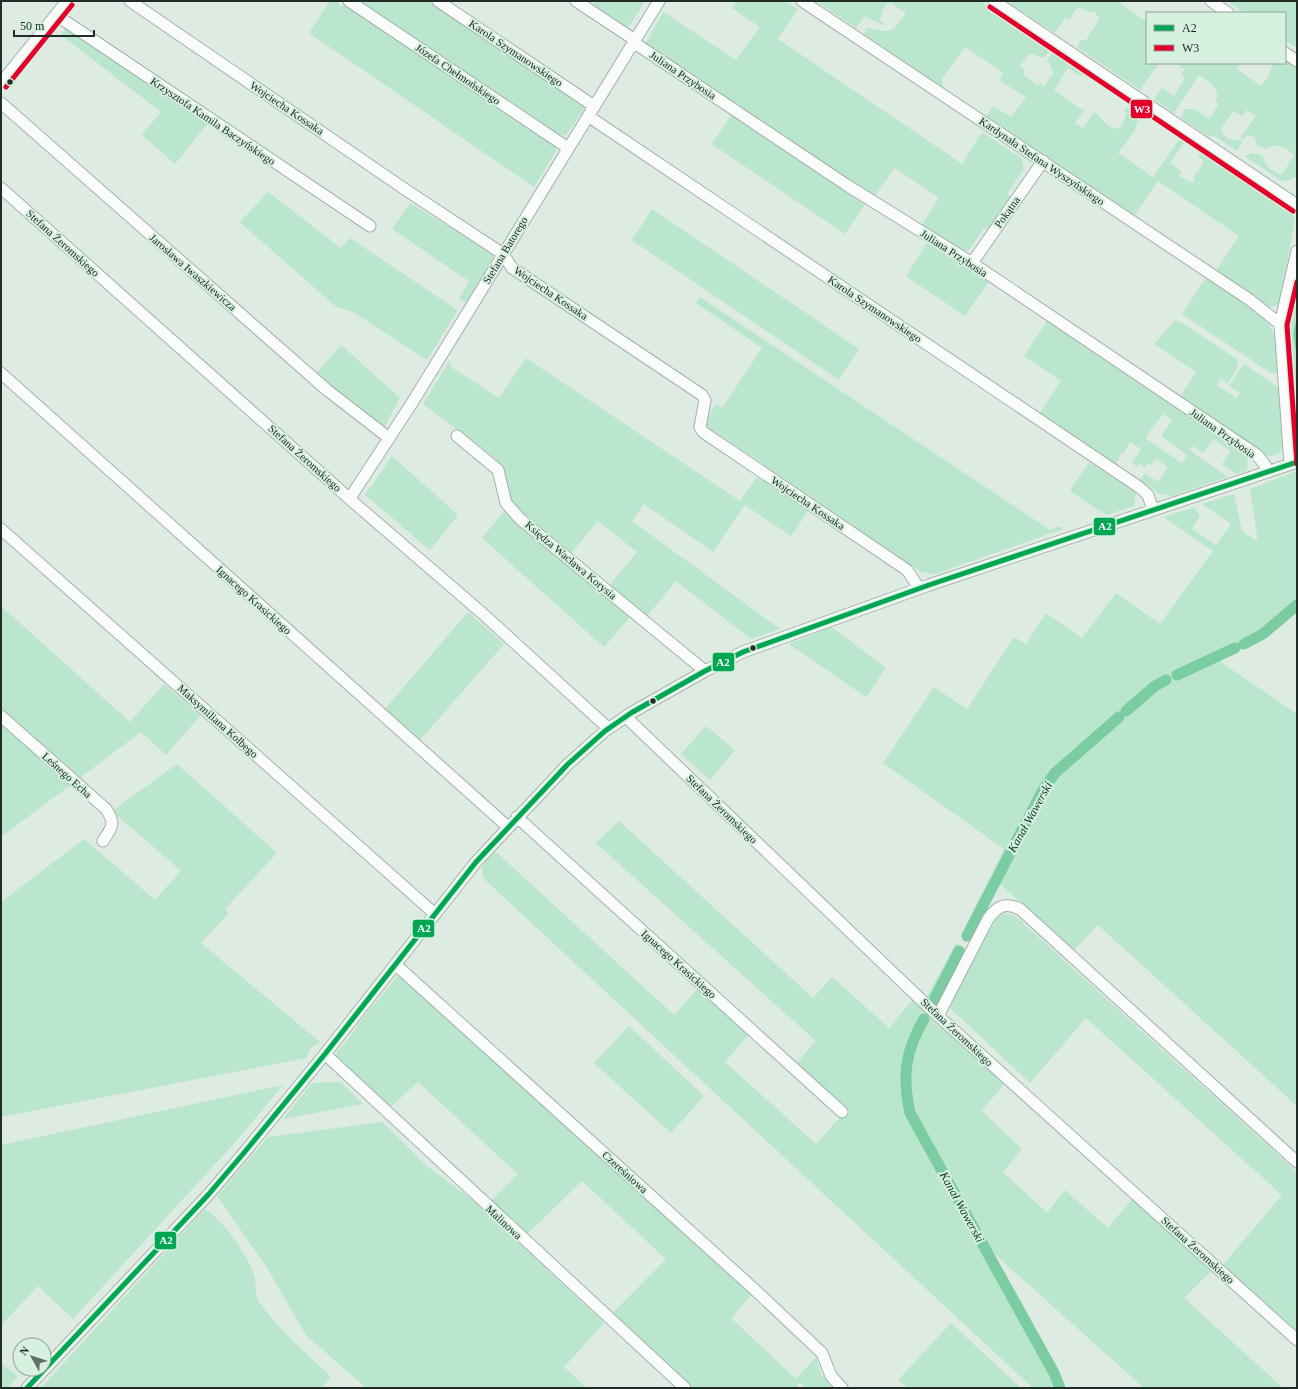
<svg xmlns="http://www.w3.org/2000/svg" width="1298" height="1389" font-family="Georgia,serif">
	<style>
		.green { fill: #b9e6cc; fill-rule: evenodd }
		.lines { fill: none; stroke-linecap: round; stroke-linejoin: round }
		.stream { stroke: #7bcca2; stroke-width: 3 }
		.canal { stroke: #7bcca2; stroke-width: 11 }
		.street-casing { stroke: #a5b0a9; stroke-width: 13 }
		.street { stroke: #fafcfb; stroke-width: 11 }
		.bus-1-casing { stroke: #d7f1e1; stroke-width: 8 }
		.bus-2-casing { stroke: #d7f1e1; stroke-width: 8 }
		.bus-1 { stroke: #00a651; stroke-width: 5 }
		.bus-2 { stroke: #e4002b; stroke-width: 5 }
		.bus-dot { fill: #222c26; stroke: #d7f1e1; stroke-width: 1.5 }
		.labels { text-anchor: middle; stroke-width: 4; stroke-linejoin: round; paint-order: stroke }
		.street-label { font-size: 11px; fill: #222c26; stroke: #d7f1e1 }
		.water-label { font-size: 12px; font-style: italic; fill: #093923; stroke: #d7f1e1 }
		.line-badge { stroke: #d7f1e1; stroke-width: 1.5 }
		.badge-label { font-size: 11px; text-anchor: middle; font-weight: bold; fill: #fff }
	</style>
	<rect width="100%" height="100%" fill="#ddebe2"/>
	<!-- green -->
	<path class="green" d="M 330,1 L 335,1 L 342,6 L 344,3 L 554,143 L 556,151 L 534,187 L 309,33 Z
		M 360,1 L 433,1 L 584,105 L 584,109 L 566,135 L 557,134 Z
		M 596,1 L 640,1 L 644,3 L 629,26 L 622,26 L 591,7 Z
		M 736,1 L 786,1 L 798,9 L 778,39 L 962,164 L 982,132 L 1022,159 L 1024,169 L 1007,194 L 1011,197 L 988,231 L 984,228 L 969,250 L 963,252 L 922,225 L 939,198 L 895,168 L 874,197 L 649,48 L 646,43 L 663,12 L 736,60 L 760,27 L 732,8 Z
		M 816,1 L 980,1 L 1051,49 L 1044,58 L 1030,53 L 1020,66 L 1025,70 L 1023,75 L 1038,85 L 1040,83 L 1044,86 L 1054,72 L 1050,69 L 1051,66 L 1047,60 L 1054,51 L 1085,72 L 1081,76 L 1068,68 L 1054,90 L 1084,111 L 1075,123 L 1083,128 L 1094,112 C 1103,118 1105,127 1116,129 L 1121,126 L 1127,113 L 1124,111 L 1128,107 C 1151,117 1127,140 1118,153 L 1153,177 L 1181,137 L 1186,140 L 1170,163 L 1182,172 L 1179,176 L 1192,183 L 1195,179 L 1193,177 L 1203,164 L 1203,160 L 1198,156 L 1202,151 L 1291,211 L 1295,220 L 1279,305 L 1270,307 L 1216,271 L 1239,236 L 1158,181 L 1134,216 L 986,116 L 993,106 L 1011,117 L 1026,97 L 999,80 L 1003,74 L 1000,70 L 965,47 L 942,79 L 943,88 L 864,34 L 866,28 C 891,31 889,37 906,13 L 891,3 L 886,5 L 881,13 L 882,14 L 880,20 L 886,26 L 864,16 L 856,28 Z
		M 1011,1 L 1122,1 L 1121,4 L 1147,22 L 1147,63 L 1159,63 L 1140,90 L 1077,47 L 1081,40 L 1086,40 L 1099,20 L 1099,17 L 1094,12 L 1090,12 L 1078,7 L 1069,20 L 1065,18 L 1055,33 L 1011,4 Z
		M 1227,1 L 1297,1 L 1297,48 L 1285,40 L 1285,13 L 1245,13 Z
		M 65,29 L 71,29 L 207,124 L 175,164 L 142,135 L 161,112 L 61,35 Z
		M 1285,60 L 1297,68 L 1297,176 L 1291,180 L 1281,181 L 1245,156 C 1251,152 1255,153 1262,156 L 1268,167 L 1281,175 L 1295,155 C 1285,148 1277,141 1265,149 L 1256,144 L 1255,137 L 1248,135 L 1244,139 L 1240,138 L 1256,116 L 1247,110 L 1243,116 L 1233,111 L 1221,129 C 1228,145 1230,137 1243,141 L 1237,151 L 1213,135 L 1211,138 L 1181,118 L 1185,109 L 1194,109 L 1209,119 L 1219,104 L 1216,101 C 1221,88 1208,81 1199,75 L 1174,113 L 1154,99 L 1162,88 L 1174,96 L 1185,78 L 1181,75 L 1185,69 L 1174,63 L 1241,63 L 1237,69 L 1261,86 L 1268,77 L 1273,63 L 1285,63 Z
		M 731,115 L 865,205 L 845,234 L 712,144 Z
		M 268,192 L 341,248 L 350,238 L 454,308 L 457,311 L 427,360 L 353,312 L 335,306 L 240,222 Z
		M 410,203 L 493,253 L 493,260 L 470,300 L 464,302 L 459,299 L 469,281 L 392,229 Z
		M 652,209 L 859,349 L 839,380 L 632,240 Z
		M 928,241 L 989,281 L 965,316 L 906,276 Z
		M 1297,270 L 1297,383 L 1295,382 C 1292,362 1286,343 1287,323 C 1288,305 1293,288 1297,270 Z
		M 1205,279 C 1227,288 1263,310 1273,332 C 1278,343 1278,361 1277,373 L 1271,373 L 1182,314 Z
		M 700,297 L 1050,530 L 1059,526 L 1063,529 L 935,574 L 921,572 L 704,424 L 716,404 L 722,408 L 762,348 L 696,303 Z
		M 1047,321 L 1248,457 L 1247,470 L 1236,474 L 1222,464 L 1231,451 L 1213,439 L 1203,453 L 1193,446 L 1190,450 L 1227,477 L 1172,496 L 1160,494 L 1140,480 L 1145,473 L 1158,482 L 1168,467 L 1156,459 L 1151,465 L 1148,463 L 1145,467 L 1140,464 L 1137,467 L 1132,463 L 1141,449 L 1130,442 L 1123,454 L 1121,453 L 1116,464 L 1040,413 L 1061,381 L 1024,356 ZM 1163,414 L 1172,420 L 1161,436 L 1187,455 L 1182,463 L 1145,438 Z
		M 1174,321 L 1181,322 L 1238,360 L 1236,371 L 1227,384 L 1226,382 L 1221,378 L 1217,385 L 1236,398 L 1240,393 L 1229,386 L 1244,364 L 1279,388 L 1283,430 L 1281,441 L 1285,444 L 1278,454 L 1268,457 L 1180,397 L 1196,372 L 1154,344 Z
		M 341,345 L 400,398 L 383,429 L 316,374 Z
		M 526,358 L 740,501 L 757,477 L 808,511 L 791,536 L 745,505 L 713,552 L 644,504 L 632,521 L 780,629 L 751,639 L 676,581 L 647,616 L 610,585 L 637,552 L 598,521 L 571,553 L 516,507 L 512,503 L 496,459 L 423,404 L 450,360 L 451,367 L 499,398 Z
		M 392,456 L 458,515 L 430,550 L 365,495 Z
		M 1089,462 L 1136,493 L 1134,506 L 1106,515 L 1070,491 Z
		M 1297,471 L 1297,610 L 1263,640 L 1218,660 L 1297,714 L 1297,1106 L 1098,925 L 1073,951 L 1000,884 L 971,941 L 961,935 L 1004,849 L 883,763 L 934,687 L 967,709 L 1014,637 L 1026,644 L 1046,613 L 1082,638 L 1116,593 L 1160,624 L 1213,551 L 1163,517 L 1195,507 L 1200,516 L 1192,529 L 1216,545 L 1231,524 L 1202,504 L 1234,494 L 1242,531 L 1258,542 L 1250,489 Z
		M 505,510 L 631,616 L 604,647 L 482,538 Z
		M 1,606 L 130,722 L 164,684 L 200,716 L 166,755 L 141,732 L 77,780 L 1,712 Z
		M 468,612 L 504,644 L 420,740 L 385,709 Z
		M 831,627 L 886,668 L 866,697 L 789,644 Z
		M 1,721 L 72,784 L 1,837 Z
		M 706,726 L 735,750 L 710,780 L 681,754 Z
		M 177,764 L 277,853 L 225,909 L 228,914 L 201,943 L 320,1042 L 311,1048 L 306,1058 L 1,1117 L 1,902 L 84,839 L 155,900 L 181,871 L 112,811 Z
		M 619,821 L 813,998 L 832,977 L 889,1028 L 913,999 L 929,1018 L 1005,1083 L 982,1111 L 1022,1149 L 1003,1172 L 1047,1213 L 1065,1190 L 1108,1228 L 1132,1199 L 1212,1270 L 1184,1298 L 1283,1388 L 1144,1388 L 989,1249 L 1064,1388 L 1033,1388 L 484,879 C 478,866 487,861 495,851 L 674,1015 L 700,986 L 750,1033 L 725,1062 L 816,1144 L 846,1111 L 795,1065 L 816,1041 L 596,843 Z
		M 1002,914 L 1014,915 L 1297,1172 L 1297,1334 L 1222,1266 L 1282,1195 L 1086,1018 L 1030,1083 L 948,1006 L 988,928 L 991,930 L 996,919 Z
		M 956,943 L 966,950 L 965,952 L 939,1002 L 930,1000 L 927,996 Z
		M 398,976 L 403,976 L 753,1293 L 731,1318 L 796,1379 L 816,1357 L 821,1374 L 832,1388 L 806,1388 L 800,1383 L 795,1388 L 693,1388 L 612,1314 L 666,1259 L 582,1181 L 526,1235 L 490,1202 L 518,1174 L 418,1082 L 390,1107 L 335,1055 L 358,1026 L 357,1025 Z
		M 629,1026 L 704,1096 L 671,1133 L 594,1063 Z
		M 341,1082 L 363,1104 L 283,1119 L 312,1083 Z
		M 283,1085 L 238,1139 L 73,1319 L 38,1286 L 1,1325 L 1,1145 Z
		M 382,1122 L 428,1167 L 474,1201 L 604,1323 L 564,1367 L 587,1388 L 366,1388 L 306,1335 L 266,1266 L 217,1196 L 268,1137 Z
		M 205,1209 C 223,1220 245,1252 253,1272 C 257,1281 254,1294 259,1302 C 279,1330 306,1353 331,1377 L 321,1388 L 41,1388 Z
		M 951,1323 L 1021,1388 L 908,1388 L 898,1380 Z
		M 1,1362 L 18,1377 L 8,1388 L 1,1388 Z"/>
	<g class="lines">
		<!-- stream -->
		<path class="stream" d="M 1297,323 L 1295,334 L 1297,350"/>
		<!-- canal -->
		<path class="canal" d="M 1244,644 L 1263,634 L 1297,605
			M 1177,675 L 1235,648
			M 1126,711 L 1155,686 L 1166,680
			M 967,936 L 1043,790 L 1055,773 L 1119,717
			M 933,1002 L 959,951
			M 924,1019 C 905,1052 902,1075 910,1113 L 1054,1373 L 1060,1388"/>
		<!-- street casing -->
		<g class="street-casing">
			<path id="street" d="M 130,1 L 406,190 L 503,254 L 512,268 L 702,395 L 705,400 L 700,427 L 703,432 L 907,570 L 919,588
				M 349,1 L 568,148
				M 438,1 L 594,106
				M 576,1 L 635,40
				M 802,1 L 1250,300 L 1280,324
				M 994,1 L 1297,205
				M 1211,1 L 1228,13
				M 56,15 L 370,226
				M 633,42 L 845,184 L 972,263 L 1257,455 L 1265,465 L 1267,472
				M 1285,53 L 1297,61
				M 1,83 L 67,1
				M 1,103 L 327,390 L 389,438
				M 588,116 L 1139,487 L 1148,495 L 1153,510
				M 1,188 L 360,508 L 482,613 L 608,728
				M 972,263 L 1043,161
				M 1,373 L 508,827
				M 457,436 L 498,470 L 506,503 L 520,519 L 705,671
				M 1290,464 L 1280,324 L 1297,251
				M 350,498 L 412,403 L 659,1
				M 1,529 L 435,914
				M 1,716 L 106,809 C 116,824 112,827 103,841
				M 626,717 L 938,1016 L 1297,1340
				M 517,817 L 842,1112
				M 396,965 L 754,1289 L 822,1353 L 831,1376 L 842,1388
				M 938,1016 L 988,919 C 997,906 1005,902 1020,909 L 1297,1162
				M 325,1054 L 685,1388
				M 27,1388 L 208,1195 L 243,1154 L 325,1054 L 476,862 L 568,764 L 605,731 L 631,713 L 705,671 L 743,652 L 929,585 L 1297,462"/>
		</g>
		<!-- street -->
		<use href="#street" class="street"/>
		<!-- bus-1 casing -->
		<g class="bus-1-casing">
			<path id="bus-1" d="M 27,1388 L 208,1195 L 243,1154 L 325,1054 L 476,862 L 568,764 L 605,731 L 631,713 L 705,671 L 743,652 L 929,585 L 1297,462"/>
		</g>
		<!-- bus-2 casing -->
		<g class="bus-2-casing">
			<path id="bus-2" d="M 990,7 L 1293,211
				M 6,87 L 72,5
				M 1297,464 L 1287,325 L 1297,282"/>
		</g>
		<!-- bus-1 -->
		<use href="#bus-1" class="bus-1"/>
		<!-- bus-2 -->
		<use href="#bus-2" class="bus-2"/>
	</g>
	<!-- markers -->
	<g class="bus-dot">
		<circle cx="10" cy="82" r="3.5"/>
		<circle cx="753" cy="648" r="3.5"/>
		<circle cx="653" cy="701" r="3.5"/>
	</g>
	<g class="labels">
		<!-- street labels -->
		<g class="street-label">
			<text transform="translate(516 53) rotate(34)" y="4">Karola Szymanowskiego</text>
			<text transform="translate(458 74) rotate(34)" y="4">Józefa Chełmońskiego</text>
			<text transform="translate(683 75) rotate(34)" y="4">Juliana Przybosia</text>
			<text transform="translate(287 108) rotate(34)" y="4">Wojciecha Kossaka</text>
			<text transform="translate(213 121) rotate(34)" y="4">Krzysztofa Kamila Baczyńskiego</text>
			<text transform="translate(1042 161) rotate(34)" y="4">Kardynała Stefana Wyszyńskiego</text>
			<text transform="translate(1007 212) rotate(-55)" y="4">Pokątna</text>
			<text transform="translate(63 243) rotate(42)" y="4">Stefana Żeromskiego</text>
			<text transform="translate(505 250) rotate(-59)" y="4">Stefana Batorego</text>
			<text transform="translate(954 253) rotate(33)" y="4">Juliana Przybosia</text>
			<text transform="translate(193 272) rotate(41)" y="4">Jarosława Iwaszkiewicza</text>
			<text transform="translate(551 293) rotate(34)" y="4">Wojciecha Kossaka</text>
			<text transform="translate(875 309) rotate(34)" y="4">Karola Szymanowskiego</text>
			<text transform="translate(1223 433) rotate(35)" y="4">Juliana Przybosia</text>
			<text transform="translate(305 458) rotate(42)" y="4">Stefana Żeromskiego</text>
			<text transform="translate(808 503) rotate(34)" y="4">Wojciecha Kossaka</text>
			<text transform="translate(571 560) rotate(40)" y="4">Księdza Wacława Korysia</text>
			<text transform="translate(254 600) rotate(42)" y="4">Ignacego Krasickiego</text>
			<text transform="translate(218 721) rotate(42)" y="4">Maksymiliana Kolbego</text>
			<text transform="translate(67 775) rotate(42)" y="4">Leśnego Echa</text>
			<text transform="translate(722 809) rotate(44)" y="4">Stefana Żeromskiego</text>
			<text transform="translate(679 964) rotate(42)" y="4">Ignacego Krasickiego</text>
			<text transform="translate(957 1032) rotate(43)" y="4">Stefana Żeromskiego</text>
			<text transform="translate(625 1172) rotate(42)" y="4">Czereśniowa</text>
			<text transform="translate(504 1222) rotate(43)" y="4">Malinowa</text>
			<text transform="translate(1198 1250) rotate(42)" y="4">Stefana Żeromskiego</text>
		</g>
		<!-- water labels -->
		<g class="water-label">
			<text transform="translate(1030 817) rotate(-61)" y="4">Kanał Wawerski</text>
			<text transform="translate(962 1207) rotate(61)" y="4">Kanał Wawerski</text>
		</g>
	</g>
	<g class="line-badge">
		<rect x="1130" y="99" width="23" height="20" rx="4" fill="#e4002b"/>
		<rect x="1093" y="517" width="23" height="19" rx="4" fill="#00a651"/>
		<rect x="712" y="652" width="23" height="20" rx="4" fill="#00a651"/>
		<rect x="412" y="919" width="23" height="19" rx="4" fill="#00a651"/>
		<rect x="154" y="1231" width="23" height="19" rx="4" fill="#00a651"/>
	</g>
	<g class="badge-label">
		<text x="1142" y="113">W3</text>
		<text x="1105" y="530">A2</text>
		<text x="723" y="666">A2</text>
		<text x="424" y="932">A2</text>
		<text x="166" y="1244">A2</text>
	</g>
	<!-- border -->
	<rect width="1298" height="1389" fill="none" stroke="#222c26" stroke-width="4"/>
	<!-- legend -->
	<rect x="1146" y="12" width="140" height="52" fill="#d7f1e1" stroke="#8fa296"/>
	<rect x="1154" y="25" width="20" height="6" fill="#00a651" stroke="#8fa296"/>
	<text x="1182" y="32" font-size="12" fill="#222c26">A2</text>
	<rect x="1154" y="45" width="20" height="6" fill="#e4002b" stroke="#8fa296"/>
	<text x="1182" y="52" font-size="12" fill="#222c26">W3</text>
	<!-- north arrow -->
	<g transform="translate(32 1357) rotate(309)"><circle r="19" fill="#d7f1e1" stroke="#8fa296"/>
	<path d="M0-3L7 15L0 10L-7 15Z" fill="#636f68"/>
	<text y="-6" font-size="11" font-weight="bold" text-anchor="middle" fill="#222c26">N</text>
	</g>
	<!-- scale -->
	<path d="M14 30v6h80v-6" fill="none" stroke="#222c26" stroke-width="2"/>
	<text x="20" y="30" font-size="12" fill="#222c26" stroke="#d7f1e1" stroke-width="3" paint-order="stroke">50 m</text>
</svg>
